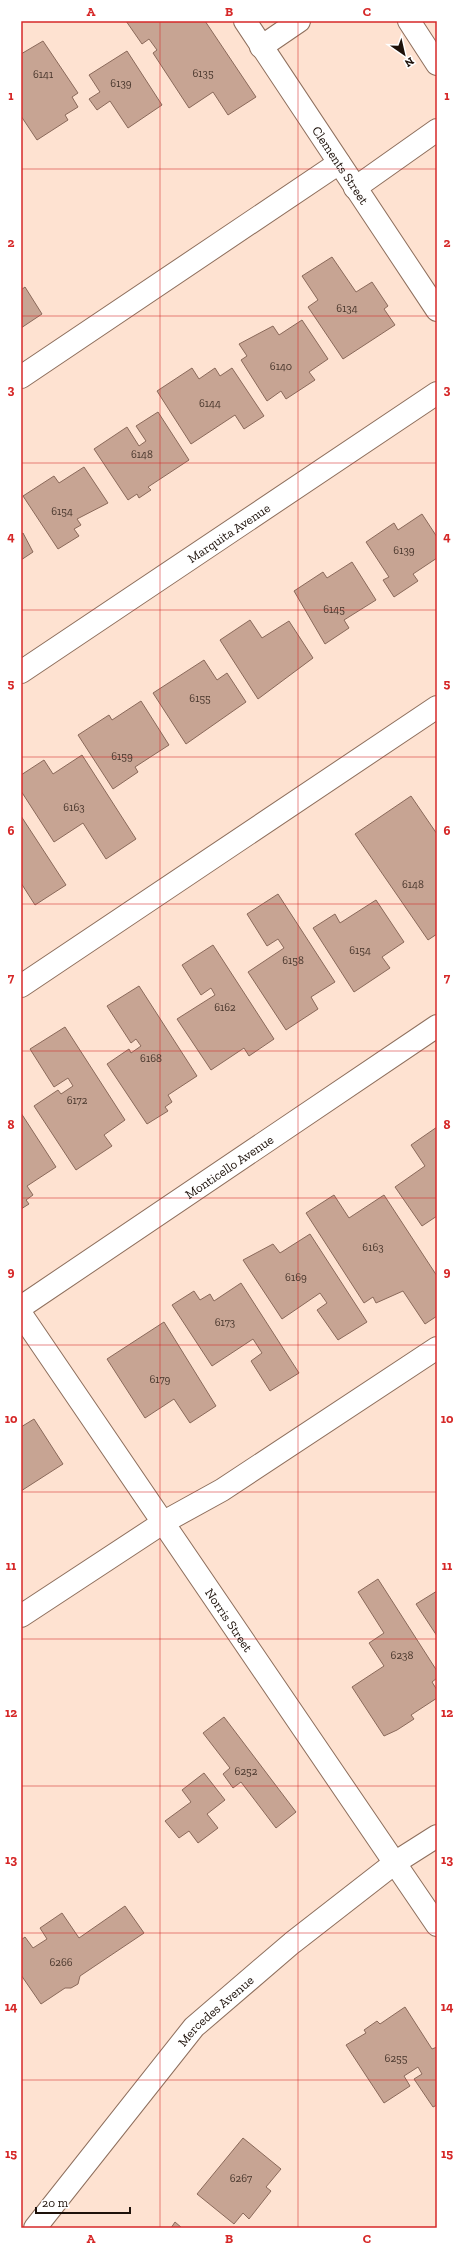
<svg xmlns="http://www.w3.org/2000/svg" width="458" height="2249" font-family="'Zilla Slab',serif">
	<style>
		.building { fill: #c7a493; stroke: #8a695a }
		.lines { fill: none; stroke-linecap: round; stroke-linejoin: round }
		.minor-casing { stroke: #8e6f5d; stroke-width: 24 }
		.minor { stroke: #fff; stroke-width: 22 }
		.grid { fill: none; stroke: #d62828; stroke-width: 1; stroke-opacity: 0.55 }
		.labels { text-anchor: middle; stroke-width: 3; stroke-linejoin: round; paint-order: stroke }
		.number-label { font-size: 11px; fill: #48362c }
		.street-label { font-size: 13px; fill: #1d110a; stroke: #fff }
		.neatline { fill: none; stroke: #d62828; stroke-width: 1.5 }
		.grid-label { font-size: 13px; text-anchor: middle; font-weight: bold; fill: #d62828 }
	</style>
	<rect width="100%" height="100%" fill="#fee2d1"/>
	<!-- building -->
	<path class="building" d="M 126,21 L 205,21 L 256,97 L 228,115 L 213,92 L 189,108 L 153,53 L 157,50 L 149,39 L 142,44 Z
		M 43,41 L 78,93 L 72,97 L 78,107 L 65,115 L 68,120 L 37,140 L 21,116 L 21,54 Z
		M 127,51 L 162,105 L 128,128 L 110,101 L 97,110 L 89,99 L 100,92 L 89,75 Z
		M 332,257 L 356,292 L 372,282 L 388,306 L 384,309 L 395,325 L 343,359 L 308,307 L 318,300 L 302,276 Z
		M 25,287 L 42,314 L 21,328 L 21,290 Z
		M 302,320 L 328,359 L 309,372 L 315,380 L 286,399 L 281,391 L 267,401 L 241,360 L 247,356 L 239,344 L 273,326 L 279,335 Z
		M 192,368 L 199,379 L 215,368 L 220,376 L 232,368 L 264,416 L 244,429 L 235,415 L 191,444 L 157,391 Z
		M 158,412 L 189,460 L 148,487 L 151,490 L 139,498 L 137,494 L 128,500 L 94,449 L 127,427 L 139,446 L 146,441 L 136,426 Z
		M 84,467 L 108,503 L 77,519 L 81,525 L 74,529 L 79,536 L 58,549 L 23,496 L 54,476 L 59,483 Z
		M 422,514 L 437,537 L 437,558 L 413,574 L 418,581 L 394,597 L 383,580 L 389,577 L 366,542 L 394,523 L 398,530 Z
		M 23,533 L 33,552 L 21,560 L 21,534 Z
		M 352,562 L 376,600 L 344,620 L 349,628 L 325,644 L 294,591 L 323,572 L 327,578 Z
		M 250,620 L 262,638 L 289,621 L 313,658 L 258,699 L 220,640 Z
		M 204,660 L 217,680 L 227,673 L 246,702 L 186,744 L 153,693 Z
		M 141,701 L 169,745 L 135,767 L 138,772 L 113,789 L 78,735 L 109,715 L 112,720 Z
		M 82,755 L 136,839 L 106,859 L 83,823 L 54,842 L 21,791 L 21,775 L 44,760 L 53,774 Z
		M 411,796 L 437,834 L 437,934 L 428,940 L 355,834 Z
		M 21,816 L 66,885 L 35,905 L 21,883 Z
		M 278,894 L 335,982 L 311,997 L 318,1009 L 286,1030 L 248,972 L 284,948 L 278,939 L 267,946 L 247,914 Z
		M 376,900 L 404,942 L 382,957 L 390,968 L 354,992 L 313,928 L 335,914 L 340,923 Z
		M 213,945 L 274,1039 L 249,1056 L 244,1048 L 211,1070 L 177,1019 L 215,995 L 211,988 L 201,995 L 182,965 Z
		M 139,986 L 197,1076 L 168,1095 L 172,1102 L 165,1107 L 168,1111 L 147,1124 L 107,1064 L 129,1049 L 131,1053 L 141,1046 L 136,1039 L 131,1043 L 107,1006 Z
		M 65,1027 L 125,1120 L 104,1135 L 112,1146 L 76,1170 L 34,1106 L 58,1090 L 61,1094 L 73,1086 L 68,1078 L 54,1087 L 30,1049 Z
		M 21,1113 L 56,1167 L 27,1186 L 33,1195 L 26,1200 L 29,1204 L 21,1209 Z
		M 437,1127 L 437,1216 L 422,1226 L 395,1187 L 425,1166 L 411,1145 Z
		M 334,1195 L 349,1218 L 384,1195 L 437,1276 L 437,1316 L 425,1324 L 403,1291 L 376,1303 L 373,1297 L 364,1303 L 306,1213 Z
		M 310,1234 L 367,1322 L 338,1340 L 317,1310 L 327,1303 L 320,1293 L 282,1319 L 243,1260 L 273,1244 L 280,1253 Z
		M 241,1283 L 299,1373 L 270,1391 L 251,1361 L 262,1353 L 253,1339 L 212,1366 L 172,1305 L 194,1291 L 200,1300 L 210,1294 L 214,1301 Z
		M 164,1322 L 216,1406 L 190,1423 L 174,1399 L 145,1418 L 107,1359 Z
		M 34,1419 L 63,1464 L 21,1491 L 21,1427 Z
		M 378,1579 L 437,1671 L 437,1678 L 432,1682 L 437,1690 L 437,1698 L 411,1715 L 414,1719 L 397,1730 L 384,1736 L 352,1687 L 384,1666 L 369,1643 L 384,1633 L 358,1592 Z
		M 437,1591 L 437,1636 L 416,1604 Z
		M 224,1717 L 296,1812 L 276,1828 L 241,1782 L 233,1788 L 223,1774 L 230,1768 L 203,1733 Z
		M 204,1773 L 225,1800 L 207,1814 L 218,1828 L 198,1843 L 189,1831 L 179,1838 L 165,1821 L 191,1802 L 182,1790 Z
		M 125,1906 L 144,1933 L 80,1976 L 78,1984 L 71,1988 L 65,1988 L 41,2004 L 21,1975 L 21,1940 L 25,1937 L 33,1948 L 47,1939 L 40,1928 L 62,1913 L 79,1938 Z
		M 405,2007 L 432,2049 L 437,2047 L 437,2105 L 433,2107 L 414,2079 L 422,2074 L 418,2067 L 404,2076 L 410,2086 L 384,2103 L 346,2045 L 366,2033 L 364,2030 L 377,2021 L 380,2024 Z
		M 243,2138 L 281,2169 L 266,2187 L 271,2191 L 249,2219 L 243,2213 L 234,2224 L 197,2194 Z
		M 175,2222 L 182,2228 L 171,2228 Z"/>
	<g class="lines">
		<!-- minor casing -->
		<g class="minor-casing">
			<g id="minor">
				<path id="s1" d="M 245,21 L 437,310"/>
				<path d="M 409,21 L 437,64"/>
				<path d="M 261,47 L 299,21"/>
				<path d="M 355,188 L 437,130"/>
				<path d="M 21,377 L 339,163"/>
				<path id="s2" d="M 21,672 L 437,393"/>
				<path d="M 21,986 L 437,707"/>
				<path id="s3" d="M 21,1307 L 437,1026"/>
				<path id="s4" d="M 21,1314 L 437,1925"/>
				<path d="M 21,1616 L 164,1522 L 222,1490 L 437,1348"/>
				<path id="s5" d="M 35,2228 L 194,2027 L 292,1943 L 396,1862 L 437,1836"/>
			</g>
		</g>
		<!-- minor -->
		<use href="#minor" class="minor"/>
	</g>
	<!-- grid -->
	<path class="grid" d="M 160,21 L 160,2228M 298,21 L 298,2228M 21,169 L 437,169M 21,316 L 437,316M 21,463 L 437,463M 21,610 L 437,610M 21,757 L 437,757M 21,904 L 437,904M 21,1051 L 437,1051M 21,1198 L 437,1198M 21,1345 L 437,1345M 21,1492 L 437,1492M 21,1639 L 437,1639M 21,1786 L 437,1786M 21,1933 L 437,1933M 21,2080 L 437,2080"/>
	<g class="labels">
		<!-- number labels -->
		<g class="number-label">
			<text x="203" y="77">6135</text>
			<text x="43" y="78">6141</text>
			<text x="121" y="87">6139</text>
			<text x="347" y="312">6134</text>
			<text x="281" y="370">6140</text>
			<text x="210" y="407">6144</text>
			<text x="142" y="458">6148</text>
			<text x="62" y="515">6154</text>
			<text x="404" y="554">6139</text>
			<text x="334" y="613">6145</text>
			<text x="200" y="702">6155</text>
			<text x="122" y="760">6159</text>
			<text x="74" y="811">6163</text>
			<text x="413" y="888">6148</text>
			<text x="360" y="954">6154</text>
			<text x="293" y="964">6158</text>
			<text x="225" y="1011">6162</text>
			<text x="151" y="1062">6168</text>
			<text x="77" y="1104">6172</text>
			<text x="373" y="1251">6163</text>
			<text x="296" y="1281">6169</text>
			<text x="225" y="1326">6173</text>
			<text x="160" y="1383">6179</text>
			<text x="402" y="1659">6238</text>
			<text x="246" y="1775">6252</text>
			<text x="61" y="1966">6266</text>
			<text x="396" y="2062">6255</text>
			<text x="241" y="2182">6267</text>
		</g>
		<!-- street labels -->
		<g class="street-label">
			<text dy="5" stroke="none"><textPath href="#s1" startOffset="173">Clements Street</textPath></text>
			<text dy="5" stroke="none"><textPath href="#s2" startOffset="250">Marquita Avenue</textPath></text>
			<text dy="5" stroke="none"><textPath href="#s3" startOffset="251">Monticello Avenue</textPath></text>
			<text dy="5" stroke="none"><textPath href="#s4" startOffset="370">Norris Street</textPath></text>
			<text dy="5" stroke="none"><textPath href="#s5" startOffset="283">Mercedes Avenue</textPath></text>
		</g>
	</g>
	<!-- border -->
	<rect width="458" height="2249" fill="none" stroke="#ffffff" stroke-width="44"/>
	<!-- north arrow -->
	<g transform="translate(404 54) rotate(146)" stroke="#ffffff" stroke-width="3" paint-order="stroke">
	<path d="M0-3L7 15L0 10L-7 15Z" fill="#1d110a"/>
	<text y="-6" font-size="11" font-weight="bold" text-anchor="middle" fill="#1d110a">N</text>
	</g>
	<!-- scale -->
	<path d="M36 2207v6h94v-6" fill="none" stroke="#1d110a" stroke-width="2"/>
	<text x="42" y="2207" font-size="12" fill="#1d110a" stroke="#ffffff" stroke-width="3" paint-order="stroke">20 m</text>
	<rect x="22" y="22" width="414" height="2205" class="neatline"/>
	<g class="grid-label">
		<text x="91" y="16">A</text>
		<text x="229" y="16">B</text>
		<text x="367" y="16">C</text>
		<text x="11" y="100">1</text>
		<text x="447" y="100">1</text>
		<text x="11" y="247">2</text>
		<text x="447" y="247">2</text>
		<text x="11" y="394">3</text>
		<text x="447" y="394">3</text>
		<text x="11" y="541">4</text>
		<text x="447" y="541">4</text>
		<text x="11" y="688">5</text>
		<text x="447" y="688">5</text>
		<text x="11" y="835">6</text>
		<text x="447" y="835">6</text>
		<text x="11" y="982">7</text>
		<text x="447" y="982">7</text>
		<text x="11" y="1129">8</text>
		<text x="447" y="1129">8</text>
		<text x="11" y="1276">9</text>
		<text x="447" y="1276">9</text>
		<text x="11" y="1423">10</text>
		<text x="447" y="1423">10</text>
		<text x="11" y="1570">11</text>
		<text x="447" y="1570">11</text>
		<text x="11" y="1717">12</text>
		<text x="447" y="1717">12</text>
		<text x="11" y="1864">13</text>
		<text x="447" y="1864">13</text>
		<text x="11" y="2011">14</text>
		<text x="447" y="2011">14</text>
		<text x="11" y="2158">15</text>
		<text x="447" y="2158">15</text>
		<text x="91" y="2243">A</text>
		<text x="229" y="2243">B</text>
		<text x="367" y="2243">C</text>
	</g>
</svg>
